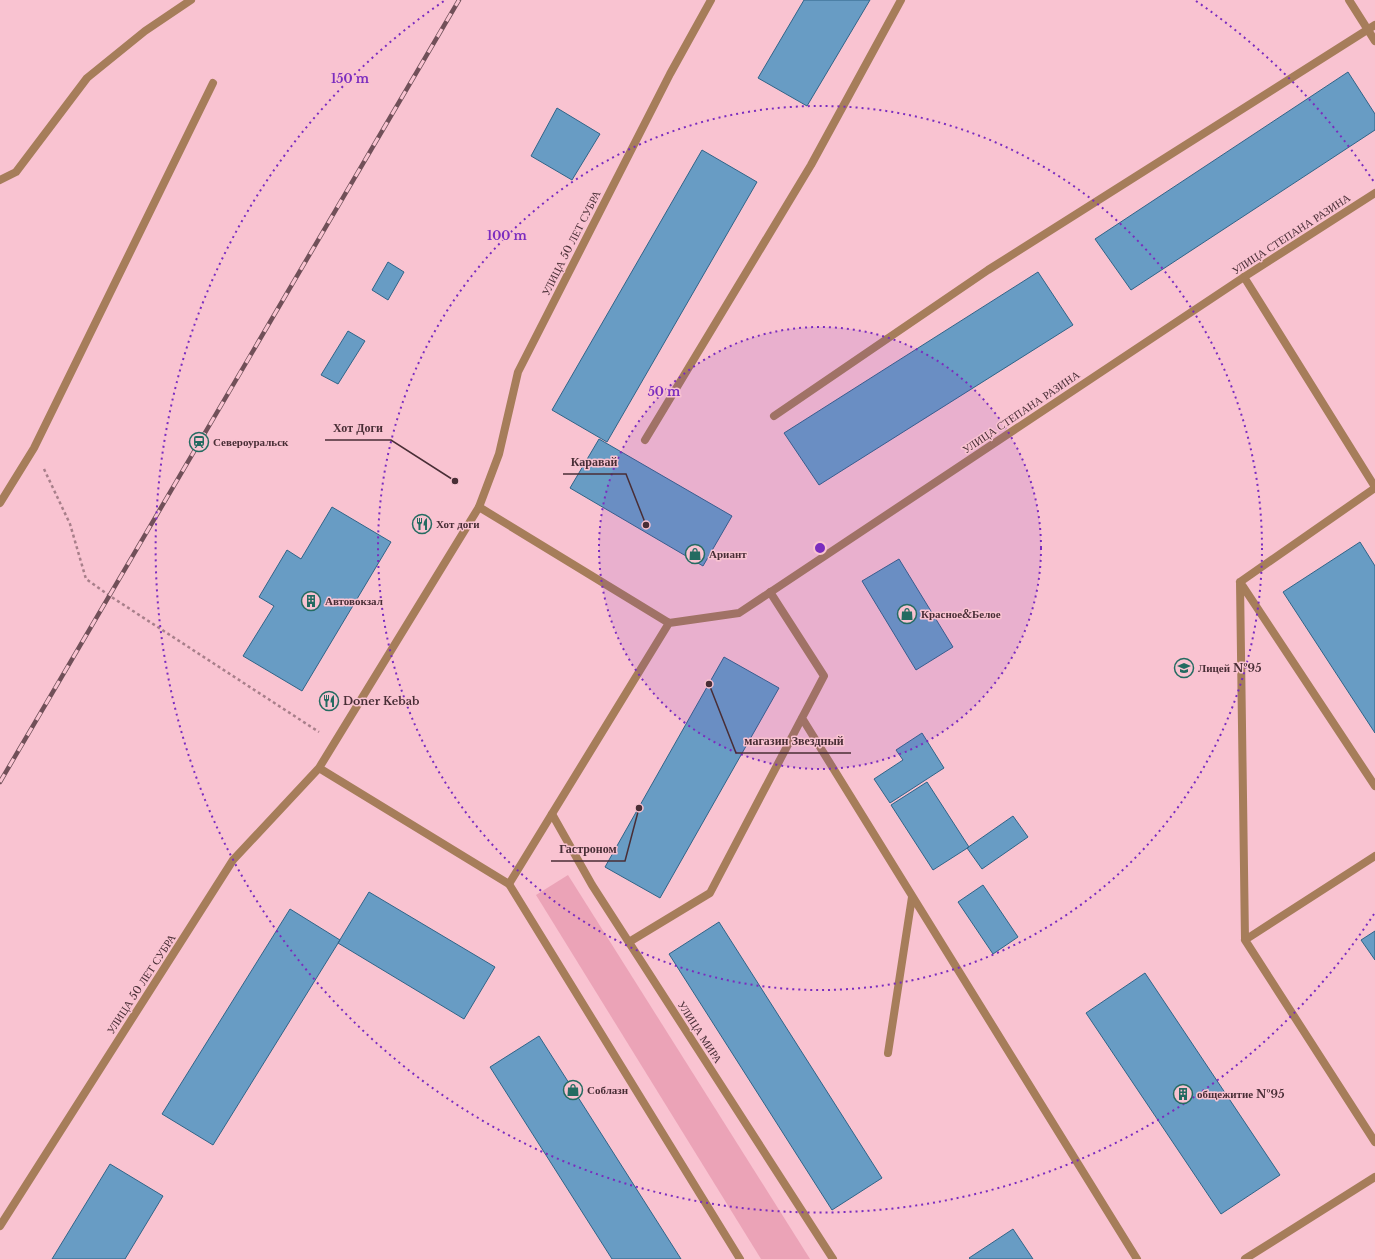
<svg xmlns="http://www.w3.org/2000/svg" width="1375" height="1259" font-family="'Libre Baskerville',serif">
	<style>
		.green { fill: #eba3b7 }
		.building { fill: #689cc4; stroke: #306488 }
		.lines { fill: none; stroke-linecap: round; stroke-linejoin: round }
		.path { stroke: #a87f8a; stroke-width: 2.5; stroke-dasharray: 3 3; stroke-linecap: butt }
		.service { stroke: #a67d5a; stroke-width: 8 }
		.minor { stroke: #a67d5a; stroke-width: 8 }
		.tertiary { stroke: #a67d5a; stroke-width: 8 }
		.rail-casing { stroke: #715059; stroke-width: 4.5 }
		.rail { stroke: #f9c3d1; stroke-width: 3; stroke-dasharray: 9; stroke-linecap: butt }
		.ring { fill: none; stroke: #7b2cbf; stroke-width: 2; stroke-dasharray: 2 4 }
		.labels { text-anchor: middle; stroke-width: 3; stroke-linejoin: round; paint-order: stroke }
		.street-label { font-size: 11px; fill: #492e36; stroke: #f9c3d1 }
		.poi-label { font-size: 11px; font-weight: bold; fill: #492e36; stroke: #f9c3d1; text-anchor: start }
		.centre { fill: #7b2cbf; stroke: #f9c3d1; stroke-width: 2 }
		.ring-label { font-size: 12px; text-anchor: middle; font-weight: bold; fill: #7b2cbf; stroke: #f9c3d1; stroke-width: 3; stroke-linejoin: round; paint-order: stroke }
		.leader { fill: none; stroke: #492e36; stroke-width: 1.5 }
		.callout-dot { fill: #492e36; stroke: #f9c3d1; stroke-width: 1.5 }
		.callout-label { font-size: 12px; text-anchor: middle; font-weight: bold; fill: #492e36; stroke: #f9c3d1; stroke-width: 3; stroke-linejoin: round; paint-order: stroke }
	</style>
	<rect width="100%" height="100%" fill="#f9c3d1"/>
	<!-- green -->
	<path class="green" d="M 568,875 L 810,1259 L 761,1259 L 536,895 Z"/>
	<!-- building -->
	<path class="building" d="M 804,0 L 870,0 L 807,106 L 758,78 Z
		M 1348,72 L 1375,114 L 1375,130 L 1131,290 L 1095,239 Z
		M 557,108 L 600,134 L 572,180 L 531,156 Z
		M 702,150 L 757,182 L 607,442 L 552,410 Z
		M 388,262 L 404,272 L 388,300 L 372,290 Z
		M 1038,272 L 1073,325 L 819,485 L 784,433 Z
		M 348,331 L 365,341 L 338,384 L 321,375 Z
		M 599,439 L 732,516 L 703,566 L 570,488 Z
		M 332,507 L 391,542 L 302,691 L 243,656 L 274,606 L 259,597 L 287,550 L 301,559 Z
		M 1360,542 L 1375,566 L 1375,733 L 1283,592 Z
		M 899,559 L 953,647 L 916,670 L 862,581 Z
		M 724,657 L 779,688 L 660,898 L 605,867 Z
		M 922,733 L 944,768 L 890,803 L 874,779 L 903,760 L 896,750 Z
		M 927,782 L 969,847 L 933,870 L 891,805 Z
		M 1013,816 L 1028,837 L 982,869 L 967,848 Z
		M 983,885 L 1018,937 L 993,954 L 958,902 Z
		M 369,892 L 495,967 L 464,1019 L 338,943 Z
		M 290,909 L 340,940 L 213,1145 L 162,1114 Z
		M 719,922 L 882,1178 L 832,1210 L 669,954 Z
		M 1375,931 L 1375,960 L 1361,940 Z
		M 1145,973 L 1280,1175 L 1221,1214 L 1086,1013 Z
		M 539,1036 L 681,1259 L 612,1259 L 490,1067 Z
		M 110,1164 L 163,1196 L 125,1259 L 52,1259 Z
		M 1013,1229 L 1033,1259 L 970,1259 L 969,1258 Z"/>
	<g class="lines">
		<!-- path -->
		<path class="path" d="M 44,469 L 70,524 L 86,579 L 110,596 L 319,732"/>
		<!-- service -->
		<path class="service" d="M 1349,0 L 1375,41
			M 0,180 L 16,172 L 87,78 L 145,31 L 191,0
			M 1244,277 L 1375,487
			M 774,416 L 988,270 L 1375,25
			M 645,440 L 811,165 L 901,0
			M 0,503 L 34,448 L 213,83
			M 1240,582 L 1245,940 L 1375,1142
			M 1240,582 L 1375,786
			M 1240,582 L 1375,488
			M 802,718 L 1137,1259
			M 1245,940 L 1375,856
			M 629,942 L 710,893 L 824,676 L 770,592
			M 888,1053 L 912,897
			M 1245,1259 L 1375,1177"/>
		<!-- minor -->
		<path class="minor" d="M 479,507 L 499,454 L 518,372 L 670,74 L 711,0
			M 552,814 L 592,885 L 833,1259
			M 509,884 L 740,1259"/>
		<!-- tertiary -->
		<path class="tertiary" d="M 669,623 L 739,613 L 1244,277 L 1375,193
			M 319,768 L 509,884 L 669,623
			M 0,1226 L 233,860 L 319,768 L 479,507 L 669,623"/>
		<!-- rail casing -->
		<g class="rail-casing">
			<path id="rail" d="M 0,782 L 459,0"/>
		</g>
		<!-- rail -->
		<use href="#rail" class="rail"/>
	</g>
	<!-- distance rings -->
	<circle cx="820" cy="548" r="221" fill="#7b2cbf" fill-opacity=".12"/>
	<g class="ring">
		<circle cx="820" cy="548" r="221"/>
		<circle cx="820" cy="548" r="442"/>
		<path d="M1374 914A664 664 0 1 1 444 1M1196 1A664 664 0 0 1 1374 182"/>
	</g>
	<!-- icons -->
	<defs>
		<g id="station-ring" transform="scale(1)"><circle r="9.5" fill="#f9c3d1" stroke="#246b61" stroke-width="1.5"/><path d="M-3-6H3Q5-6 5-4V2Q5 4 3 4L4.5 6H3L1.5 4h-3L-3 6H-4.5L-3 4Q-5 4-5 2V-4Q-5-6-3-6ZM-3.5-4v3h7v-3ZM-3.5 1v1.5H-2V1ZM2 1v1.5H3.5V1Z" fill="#246b61"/></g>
		<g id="restaurant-ring" transform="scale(1)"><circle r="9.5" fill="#f9c3d1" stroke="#246b61" stroke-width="1.5"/><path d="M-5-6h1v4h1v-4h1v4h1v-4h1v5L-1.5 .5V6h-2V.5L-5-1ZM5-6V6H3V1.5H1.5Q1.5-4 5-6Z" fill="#246b61"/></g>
		<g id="shop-ring" transform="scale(1)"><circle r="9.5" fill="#f9c3d1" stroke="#246b61" stroke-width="1.5"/><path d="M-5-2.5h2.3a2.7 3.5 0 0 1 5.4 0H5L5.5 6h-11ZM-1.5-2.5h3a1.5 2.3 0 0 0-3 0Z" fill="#246b61"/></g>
		<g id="building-ring" transform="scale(1)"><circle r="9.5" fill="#f9c3d1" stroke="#246b61" stroke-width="1.5"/><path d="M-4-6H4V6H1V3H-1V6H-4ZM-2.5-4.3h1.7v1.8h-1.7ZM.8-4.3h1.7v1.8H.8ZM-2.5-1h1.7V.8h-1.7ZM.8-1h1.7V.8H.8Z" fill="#246b61"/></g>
		<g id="university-ring" transform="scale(1)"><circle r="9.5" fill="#f9c3d1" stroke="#246b61" stroke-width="1.5"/><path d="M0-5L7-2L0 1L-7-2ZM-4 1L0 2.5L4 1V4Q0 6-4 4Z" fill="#246b61"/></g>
	</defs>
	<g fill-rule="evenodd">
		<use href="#station-ring" x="199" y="442"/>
		<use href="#restaurant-ring" x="422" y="524"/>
		<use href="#shop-ring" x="695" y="554"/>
		<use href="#building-ring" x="311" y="601"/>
		<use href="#shop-ring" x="907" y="614"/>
		<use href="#university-ring" x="1184" y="668"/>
		<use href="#restaurant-ring" x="329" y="701"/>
		<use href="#shop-ring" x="573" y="1090"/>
		<use href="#building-ring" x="1183" y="1094"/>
	</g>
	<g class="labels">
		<!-- street labels -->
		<g class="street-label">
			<text transform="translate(1291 234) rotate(-33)" y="4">УЛИЦА СТЕПАНА РАЗИНА</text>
			<text transform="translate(571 243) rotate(-63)" y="4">УЛИЦА 50 ЛЕТ СУБРА</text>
			<text transform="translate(1021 412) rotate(-34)" y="4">УЛИЦА СТЕПАНА РАЗИНА</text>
			<text transform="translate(141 984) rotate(-57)" y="4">УЛИЦА 50 ЛЕТ СУБРА</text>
			<text transform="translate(700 1032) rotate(57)" y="4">УЛИЦА МИРА</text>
		</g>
		<!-- poi labels -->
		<g class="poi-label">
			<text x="213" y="446">Североуральск</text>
			<text x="436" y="528">Хот доги</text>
			<text x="709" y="558">Ариант</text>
			<text x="325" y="605">Автовокзал</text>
			<text x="921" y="618">Красное&amp;Белое</text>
			<text x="1198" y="672">Лицей №95</text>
			<text x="343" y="705">Doner Kebab</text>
			<text x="587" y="1094">Соблазн</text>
			<text x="1197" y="1098">общежитие №95</text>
		</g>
	</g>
	<circle cx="820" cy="548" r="6" class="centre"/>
	<g class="ring-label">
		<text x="350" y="83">150 m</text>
		<text x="507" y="240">100 m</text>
		<text x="664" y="396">50 m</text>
	</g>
	<!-- callouts -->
	<path class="leader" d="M455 481L391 440H325M646 525L626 474H563M709 684L736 753H851M639 808L625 861H551"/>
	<g class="callout-dot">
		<circle cx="455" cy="481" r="4"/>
		<circle cx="646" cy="525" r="4"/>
		<circle cx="709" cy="684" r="4"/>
		<circle cx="639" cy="808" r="4"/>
	</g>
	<g class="callout-label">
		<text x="358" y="432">Хот Доги</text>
		<text x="594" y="466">Каравай</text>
		<text x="794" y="745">магазин Звездный</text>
		<text x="588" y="853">Гастроном</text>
	</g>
</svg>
